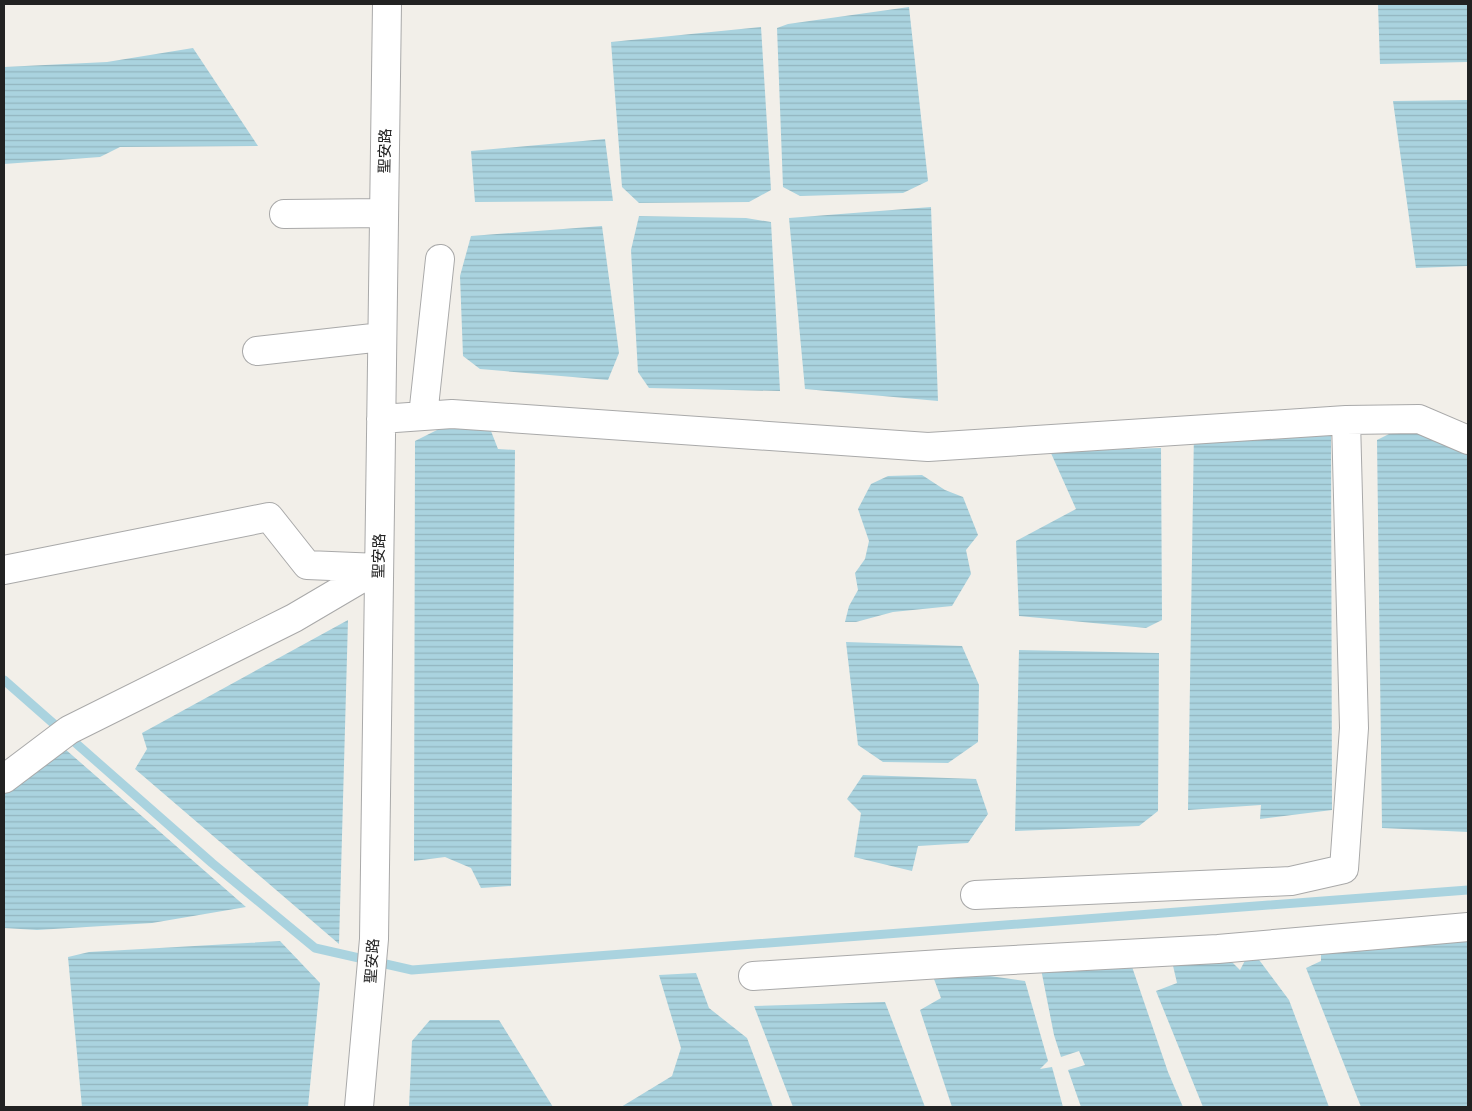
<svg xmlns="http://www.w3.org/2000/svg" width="1472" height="1111" font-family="'DM Sans','Noto Sans TC',sans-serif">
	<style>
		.water { fill: url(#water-rules) }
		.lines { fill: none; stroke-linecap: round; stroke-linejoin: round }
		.stream { stroke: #aad3df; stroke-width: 9 }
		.minor-casing { stroke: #a9a9a9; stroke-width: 30 }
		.minor { stroke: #fff; stroke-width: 28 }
		.labels { text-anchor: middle; stroke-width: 5; stroke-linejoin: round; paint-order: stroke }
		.street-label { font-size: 15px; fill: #222; stroke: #fff }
	</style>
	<defs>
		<pattern id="water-rules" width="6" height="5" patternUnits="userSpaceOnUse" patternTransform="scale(1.25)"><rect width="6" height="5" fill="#aad3df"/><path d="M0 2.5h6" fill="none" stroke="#92b5bf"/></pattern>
	</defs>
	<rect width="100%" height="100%" fill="#f2efe9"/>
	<!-- water -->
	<path class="water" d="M 1378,4 L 1468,4 L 1468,62 L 1380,64 Z
		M 909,7 L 928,181 L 903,193 L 800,196 L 783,187 L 777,28 L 788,24 Z
		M 761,27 L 771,190 L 749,202 L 639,203 L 622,187 L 611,42 Z
		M 193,48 L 258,146 L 120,147 L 100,157 L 4,164 L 4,67 L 107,62 Z
		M 1468,100 L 1468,266 L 1416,268 L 1393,101 Z
		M 605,139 L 613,201 L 475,202 L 471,151 Z
		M 931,207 L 938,401 L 805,389 L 789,218 Z
		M 639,216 L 746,218 L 771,222 L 780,391 L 649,388 L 638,372 L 631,250 Z
		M 602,226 L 619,353 L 608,380 L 480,369 L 463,356 L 460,276 L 471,236 Z
		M 1419,419 L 1468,442 L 1468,832 L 1382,828 L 1377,440 Z
		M 489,426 L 498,449 L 515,450 L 511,886 L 481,888 L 471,868 L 445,857 L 414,861 L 415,441 L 443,427 Z
		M 1194,430 L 1331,430 L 1332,810 L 1260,819 L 1261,805 L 1188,810 Z
		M 1161,448 L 1162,620 L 1146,628 L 1019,616 L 1016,541 L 1076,509 L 1050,451 Z
		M 922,475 L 945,490 L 963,497 L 978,535 L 966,550 L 971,574 L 952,606 L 893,612 L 856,622 L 845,622 L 849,606 L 858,590 L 855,573 L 865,559 L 869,541 L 858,509 L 871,484 L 888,476 Z
		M 348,620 L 339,944 L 135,769 L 147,749 L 142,733 Z
		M 846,642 L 962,646 L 979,685 L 978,742 L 948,763 L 883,762 L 858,745 Z
		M 1019,650 L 1159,653 L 1158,811 L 1139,826 L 1015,831 Z
		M 57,742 L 246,907 L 152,923 L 37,930 L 4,928 L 4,787 Z
		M 863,775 L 976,779 L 988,814 L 968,843 L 918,846 L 912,871 L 854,857 L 861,813 L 847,799 Z
		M 1468,936 L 1468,1107 L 1361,1107 L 1306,968 L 1321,961 L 1321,948 Z
		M 280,941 L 320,983 L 308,1107 L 82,1107 L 68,957 L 89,952 Z
		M 1251,949 L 1289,1000 L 1329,1107 L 1203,1107 L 1156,991 L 1177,983 L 1171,957 L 1225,955 L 1240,970 Z
		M 1129,958 L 1168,1072 L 1183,1107 L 1081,1107 L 1068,1070 L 1085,1065 L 1079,1051 L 1061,1057 L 1054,1035 L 1040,964 L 1059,963 L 1064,972 L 1079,971 L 1083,961 Z
		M 987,968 L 990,976 L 1025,981 L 1048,1061 L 1040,1069 L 1052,1067 L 1063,1107 L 952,1107 L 920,1010 L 941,998 L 931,971 Z
		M 696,973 L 709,1008 L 747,1038 L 773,1107 L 621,1107 L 672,1076 L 681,1048 L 659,975 Z
		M 885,1002 L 925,1107 L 793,1107 L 754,1006 Z
		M 430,1020 L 499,1020 L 553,1107 L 409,1107 L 412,1041 Z"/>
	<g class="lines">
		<!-- stream -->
		<path class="stream" d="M 4,680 L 212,863 L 315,948 L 412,970 L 1468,890"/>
		<!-- minor casing -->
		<g class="minor-casing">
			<path id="minor" d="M 284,214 L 384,213
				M 257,351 L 382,337
				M 423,416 L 440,259
				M 381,419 L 452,414 L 928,447 L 1346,420 L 1419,419 L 1468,440
				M 4,570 L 269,517 L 307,565 L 379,568 L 294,618 L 69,730 L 4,779
				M 975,895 L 1291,881 L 1344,869 L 1354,728 L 1346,420
				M 753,976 L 957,963 L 1218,949 L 1468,927
				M 359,1107 L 374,939 L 387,4"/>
		</g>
		<!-- minor -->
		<use href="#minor" class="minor"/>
	</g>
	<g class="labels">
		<!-- street labels -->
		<g class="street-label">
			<text transform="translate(385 151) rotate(-89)" y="5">聖安路</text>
			<text transform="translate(379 556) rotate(-89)" y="5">聖安路</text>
			<text transform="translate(372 961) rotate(-86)" y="5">聖安路</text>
		</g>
	</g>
	<!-- border -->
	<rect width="1472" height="1111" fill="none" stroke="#222222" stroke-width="10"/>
</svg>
